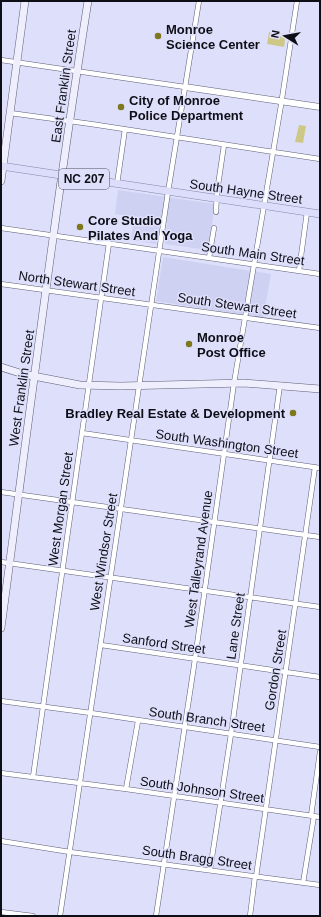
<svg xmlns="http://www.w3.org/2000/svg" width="321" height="917" font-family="Arial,sans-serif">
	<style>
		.built { fill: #cfd1f3 }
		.green { fill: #cdc886 }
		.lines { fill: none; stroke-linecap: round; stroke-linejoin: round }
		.minor-casing { stroke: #5e5f76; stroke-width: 5.5 }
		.tertiary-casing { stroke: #5e5f76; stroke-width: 7 }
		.secondary-casing { stroke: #5e5f76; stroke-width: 8 }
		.primary-casing { stroke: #8586a8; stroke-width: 8 }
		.minor { stroke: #fff; stroke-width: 4.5 }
		.tertiary { stroke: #fff; stroke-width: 6 }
		.secondary { stroke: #eeeefc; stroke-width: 7 }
		.primary { stroke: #dcddfa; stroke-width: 7 }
		.poi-dot { fill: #7f771c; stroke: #dedffb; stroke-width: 1.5 }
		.labels { text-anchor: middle; stroke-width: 3; stroke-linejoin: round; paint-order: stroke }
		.shield { fill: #dedffb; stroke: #4c4d5b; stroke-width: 1 }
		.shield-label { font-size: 12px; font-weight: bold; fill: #0e0e17 }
		.poi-label { font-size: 13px; font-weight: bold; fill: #0e0e17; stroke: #dedffb; text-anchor: start }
		.street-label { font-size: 13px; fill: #0e0e17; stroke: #dedffb }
	</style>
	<rect width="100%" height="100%" fill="#dedffb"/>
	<!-- built -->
	<path class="built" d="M 118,190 L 215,204 L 208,250 L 165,244 L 167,223 L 160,221 L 156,244 L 131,240 L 134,217 L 115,214 Z
		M 163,257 L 271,274 L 263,318 L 156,301 Z"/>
	<!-- green -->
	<path class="green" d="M 269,32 L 286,34 L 284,47 L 267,44 Z
		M 299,125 L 306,126 L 303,143 L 295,142 Z"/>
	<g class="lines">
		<!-- minor casing -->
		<g class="minor-casing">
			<path id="minor" d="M 1,60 L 185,87
				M 10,113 L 91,124 L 320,159
				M 117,184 L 125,129
				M 216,212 L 217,192 L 224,145
				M 1,228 L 320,274
				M 209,258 L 214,228
				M 299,271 L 307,212
				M 1,284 L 320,328
				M 82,433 L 320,468
				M 1,492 L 320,537
				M 1,562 L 320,607
				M 101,645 L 320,677
				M 1,701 L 91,713 L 320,747
				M 1,773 L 126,789 L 320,817
				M 33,777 L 109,243
				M 126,789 L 138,721
				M 311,816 L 320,752
				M 1,841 L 70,852 L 320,885
				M 210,870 L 231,734 L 280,385
				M 256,877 L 315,467
				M 303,883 L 314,816
				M 1,912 L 33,916
				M 60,916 L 168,192 L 199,1
				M 156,916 L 195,659 L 234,383 L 281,105 L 297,1
				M 250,916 L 255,876"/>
		</g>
		<!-- tertiary casing -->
		<g class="tertiary-casing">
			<path id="tertiary" d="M 185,87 L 320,107"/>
		</g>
		<!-- secondary casing -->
		<g class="secondary-casing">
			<path id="secondary" d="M 1,181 L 25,1
				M 1,367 L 23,374 L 80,385 L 121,386 L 244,383 L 320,389
				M 1,628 C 29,419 55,209 88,1"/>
		</g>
		<!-- primary casing -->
		<g class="primary-casing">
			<path id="primary" d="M 1,166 L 320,214"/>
		</g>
		<!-- minor -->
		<use href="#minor" class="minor"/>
		<!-- tertiary -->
		<use href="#tertiary" class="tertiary"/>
		<!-- secondary -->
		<use href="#secondary" class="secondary"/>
		<!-- primary -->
		<use href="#primary" class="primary"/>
	</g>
	<!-- markers -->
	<g class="poi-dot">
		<circle cx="158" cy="36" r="4"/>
		<circle cx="121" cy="107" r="4"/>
		<circle cx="80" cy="227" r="4"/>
		<circle cx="189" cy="344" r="4"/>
		<circle cx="293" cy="413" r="4"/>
	</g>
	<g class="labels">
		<!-- shield labels -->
		<rect class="shield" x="59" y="169" width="50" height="20" rx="3"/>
		<g class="shield-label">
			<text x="84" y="183">NC 207</text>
		</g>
		<!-- poi labels -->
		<g class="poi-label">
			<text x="166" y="34">Monroe<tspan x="166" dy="15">Science Center</tspan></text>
			<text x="129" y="105">City of Monroe<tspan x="129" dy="15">Police Department</tspan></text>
			<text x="88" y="225">Core Studio<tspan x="88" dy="15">Pilates And Yoga</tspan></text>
			<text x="197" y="342">Monroe<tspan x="197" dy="15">Post Office</tspan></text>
			<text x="285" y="418" text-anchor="end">Bradley Real Estate &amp; Development</text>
		</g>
		<!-- street labels -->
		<g class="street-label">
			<text transform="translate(63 86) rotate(-82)" y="5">East Franklin Street</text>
			<text transform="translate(246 191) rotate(8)" y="5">South Hayne Street</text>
			<text transform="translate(253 253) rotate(8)" y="5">South Main Street</text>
			<text transform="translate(77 283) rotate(8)" y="5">North Stewart Street</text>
			<text transform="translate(237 305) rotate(8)" y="5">South Stewart Street</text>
			<text transform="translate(21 388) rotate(-82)" y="5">West Franklin Street</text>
			<text transform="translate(227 443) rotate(8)" y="5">South Washington Street</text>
			<text transform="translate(60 509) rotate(-82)" y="5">West Morgan Street</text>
			<text transform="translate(103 552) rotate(-81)" y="5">West Windsor Street</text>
			<text transform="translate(198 559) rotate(-82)" y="5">West Talleyrand Avenue</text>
			<text transform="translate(235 626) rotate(-82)" y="5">Lane Street</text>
			<text transform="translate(164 643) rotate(8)" y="5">Sanford Street</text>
			<text transform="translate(275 670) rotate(-81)" y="5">Gordon Street</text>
			<text transform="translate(207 719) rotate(8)" y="5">South Branch Street</text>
			<text transform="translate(202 789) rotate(8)" y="5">South Johnson Street</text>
			<text transform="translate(197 857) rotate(8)" y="5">South Bragg Street</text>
		</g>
	</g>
	<!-- border -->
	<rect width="321" height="917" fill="none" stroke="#0e0e17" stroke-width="4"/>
	<!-- north arrow -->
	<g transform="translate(285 36) rotate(281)" stroke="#dedffb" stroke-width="3" paint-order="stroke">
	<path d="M0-3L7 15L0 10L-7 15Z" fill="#0e0e17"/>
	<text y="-6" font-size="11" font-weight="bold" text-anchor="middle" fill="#0e0e17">N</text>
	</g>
</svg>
